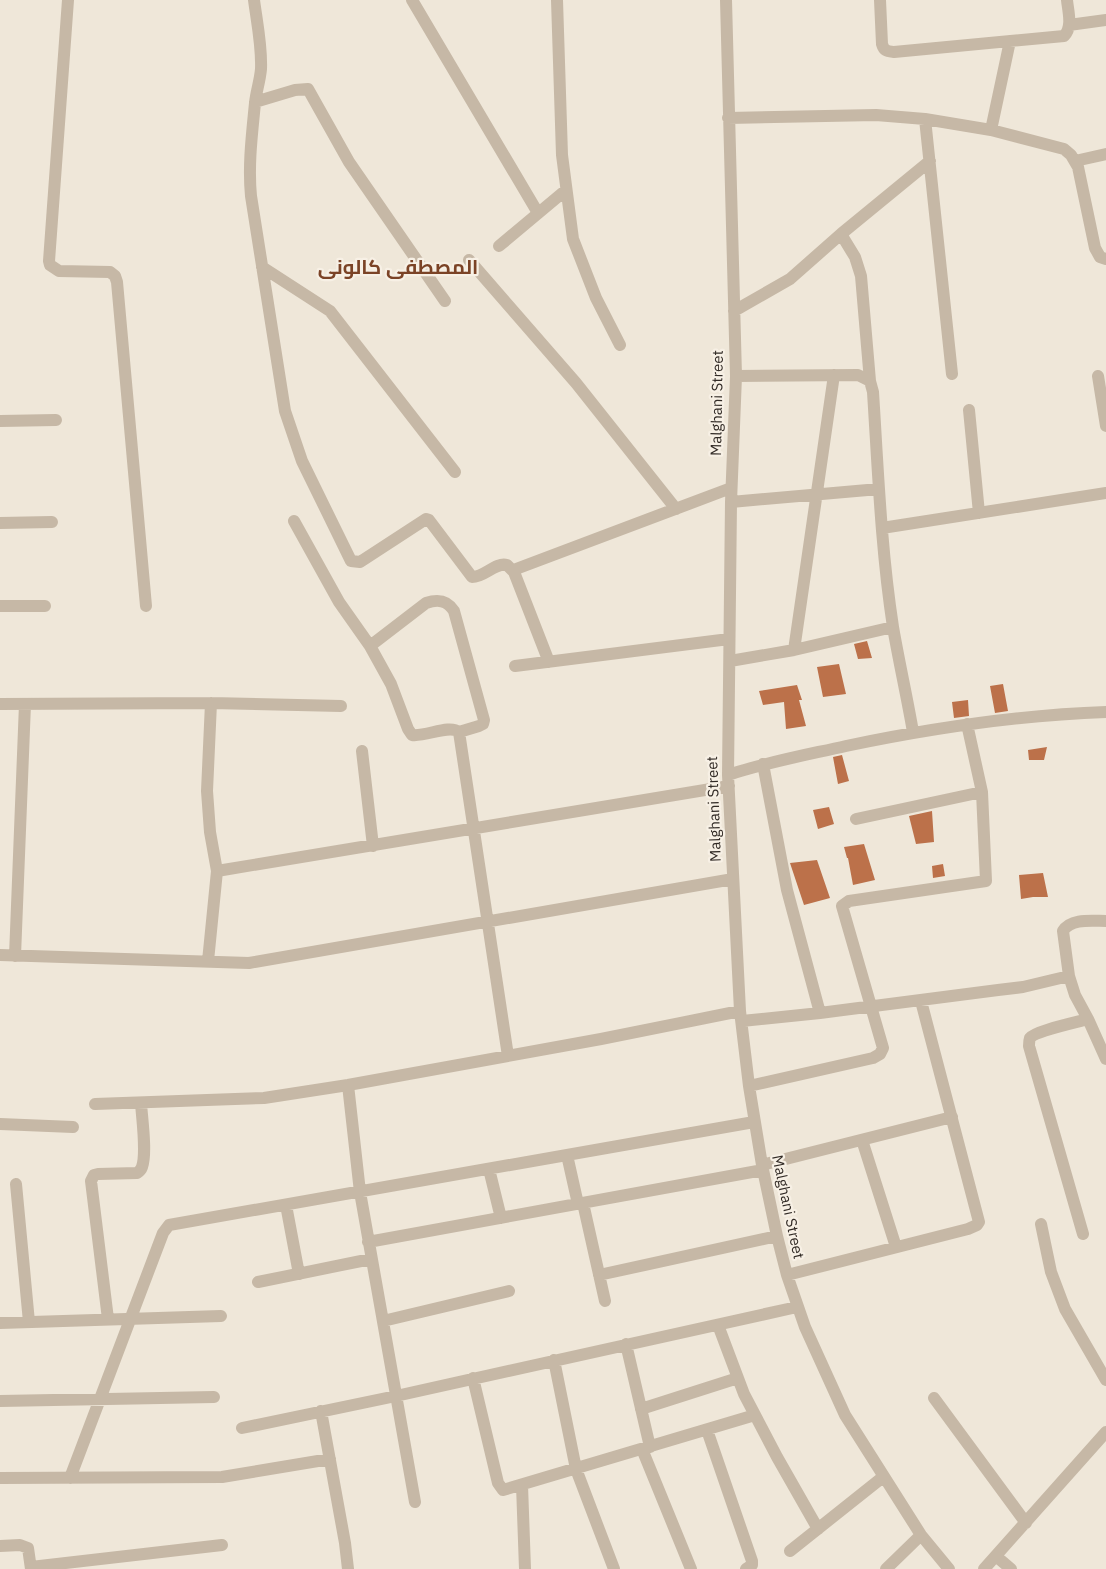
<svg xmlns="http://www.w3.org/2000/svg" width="1106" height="1569" font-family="'IBM Plex Sans',Cairo,sans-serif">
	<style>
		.building { fill: #bc714a }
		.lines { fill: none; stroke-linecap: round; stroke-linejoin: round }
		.street { stroke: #c6b8a6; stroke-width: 12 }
		.labels { text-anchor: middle; stroke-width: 4.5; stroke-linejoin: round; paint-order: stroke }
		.street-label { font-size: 15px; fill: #322b26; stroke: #f7f0e5 }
		.district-label { font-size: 20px; font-weight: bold; fill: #7b4326; stroke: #f7f0e5 }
	</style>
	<rect width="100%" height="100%" fill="#efe7d9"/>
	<!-- building -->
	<path class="building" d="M 867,641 L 872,658 L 858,659 L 854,644 Z
		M 839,664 L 846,694 L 823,697 L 817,667 Z
		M 1003,684 L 1008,711 L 995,713 L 990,686 Z
		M 797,685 L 802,700 L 799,700 L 806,726 L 786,729 L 784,702 L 763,705 L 759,691 Z
		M 968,700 L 969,716 L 954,718 L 952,702 Z
		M 1047,747 L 1044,760 L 1029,760 L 1028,750 Z
		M 842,755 L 849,781 L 838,784 L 833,757 Z
		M 829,807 L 834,824 L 818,829 L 813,810 Z
		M 932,811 L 934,842 L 916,844 L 909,816 Z
		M 864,844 L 875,880 L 853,885 L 848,858 L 847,858 L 844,847 Z
		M 817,860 L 830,898 L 804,905 L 790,863 Z
		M 943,864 L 945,876 L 933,878 L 932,866 Z
		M 1043,873 L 1048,897 L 1033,897 L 1021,899 L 1019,875 Z"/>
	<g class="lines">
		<!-- street -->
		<path class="street" d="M 68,0 L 49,261 L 50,265 L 59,271 L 110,272 L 115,276 L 117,282 L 146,606
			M 254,0 C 257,23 262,46 261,69 C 260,81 256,92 255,103 C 252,134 248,165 251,196 L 285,411 L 302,461 L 351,561 L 360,562 L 426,519 L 429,520 L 472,577 C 485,577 495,562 507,565 L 514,572 L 549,662
			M 412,0 L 538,213
			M 557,0 L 562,155 L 573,239 L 596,298 L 620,345
			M 726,0 L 736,376 L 731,502 L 728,775 L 740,1011 L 749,1086 L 762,1165 L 777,1236 L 787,1275 L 805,1327 L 845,1415 L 921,1535 L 949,1569
			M 880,0 L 882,44 C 884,51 887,51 894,52 L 1064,36 C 1073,27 1068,11 1067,0
			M 1069,25 L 1106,20
			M 255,102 L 295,90 L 308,89 L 349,162 L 445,301
			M 728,118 L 876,115 L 925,119 L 991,130 L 1064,149 L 1071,155 L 1078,167 L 1095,248 L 1100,257 L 1106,259
			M 925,119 L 952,374
			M 991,130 L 1010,41
			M 1075,161 L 1106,154
			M 841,234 L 855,257 L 861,276 L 870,381 L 873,392 C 878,470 881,549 893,627 C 899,662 907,697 913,732
			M 499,246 L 566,190
			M 469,260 L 576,383 L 676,509
			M 262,267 L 330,311 L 455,472
			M 734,311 L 790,279 L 841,234 L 930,161
			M 736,376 L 858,375 L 870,381
			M 1098,376 L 1106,426
			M 969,410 L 979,513
			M 0,421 L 56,420
			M 731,502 L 879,489
			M 294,521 L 339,602 L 370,646 L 391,684 L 408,729 L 412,735 C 426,737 449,724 459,732 L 508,1056
			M 0,523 L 52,522
			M 882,528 L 1106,493
			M 514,572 L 516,569 L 731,488
			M 0,606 L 45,606
			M 370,646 L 426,603 C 438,599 447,600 454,611 L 484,720 L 483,724 L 479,726 L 459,732
			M 794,650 L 834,375
			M 730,661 L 794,650 L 893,627
			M 515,666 L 729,639
			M 0,704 L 211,703 L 341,706
			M 362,751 L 373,846
			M 763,764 L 787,890 L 820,1013
			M 728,775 C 767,762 806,755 846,746 C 932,728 1018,715 1106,712
			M 856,819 L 982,792
			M 217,871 L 729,786
			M 1106,921 C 1092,921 1071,918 1063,931 L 1069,976 L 1075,995 L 1088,1019 L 1106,1059
			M 0,955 L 249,963 L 733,879
			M 15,956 L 25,704
			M 208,961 L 217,871 L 210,832 L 207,791 L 211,703
			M 742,1021 L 820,1013 L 998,990 L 1023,987 L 1069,976
			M 348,1085 L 360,1192 L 415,1502
			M 749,1086 L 873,1058 L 880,1054 L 883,1048 L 842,906 L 849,901 L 986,881 L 982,792 L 967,724
			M 95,1104 L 264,1098 L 348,1085 L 601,1039 L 740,1011
			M 0,1124 L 73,1127
			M 862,1140 L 896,1247
			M 567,1155 L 578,1204
			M 762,1165 L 952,1117
			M 489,1169 L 501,1218
			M 16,1184 L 29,1322
			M 583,1203 L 605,1301
			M 286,1205 L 299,1274
			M 1041,1224 L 1051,1272 L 1065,1309 L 1106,1380
			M 1083,1234 L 1029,1046 C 1029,1043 1029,1041 1030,1038 C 1035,1031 1078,1022 1088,1019
			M 368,1242 L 763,1170
			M 599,1275 L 777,1236
			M 787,1275 L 968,1229 L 977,1225 L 979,1222 L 921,1001
			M 258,1282 L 371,1259
			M 108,1319 L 91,1181 L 94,1175 L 98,1174 L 137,1173 C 140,1171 141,1170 142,1167 C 147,1153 142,1119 141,1103
			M 383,1321 L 509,1291
			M 0,1323 L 221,1316
			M 718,1325 L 744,1394 L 777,1457 L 818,1529
			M 626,1344 L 650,1447
			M 554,1360 L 576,1469 L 614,1569
			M 473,1378 L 498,1483 L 503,1490 L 755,1415
			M 934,1398 L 1026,1523
			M 0,1401 L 214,1397
			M 641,1409 L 738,1378
			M 321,1411 L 345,1543 L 348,1569
			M 242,1428 L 396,1396 L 797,1307
			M 707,1430 L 752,1561 L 752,1565 L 746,1569
			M 642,1449 L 691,1569
			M 0,1478 L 222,1477 L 330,1459
			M 70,1478 L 163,1233 L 169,1225 L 754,1122
			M 522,1485 L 525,1569
			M 0,1546 L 20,1545 L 28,1548 L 31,1569
			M 790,1551 L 883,1477
			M 997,1557 L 1011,1569
			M 31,1567 L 222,1545
			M 886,1569 L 921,1535
			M 984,1569 L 1106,1432"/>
	</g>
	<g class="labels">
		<!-- street labels -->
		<g class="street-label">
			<text transform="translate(717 403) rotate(-89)" y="5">Malghani Street</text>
			<text transform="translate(714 809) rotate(-92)" y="5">Malghani Street</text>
			<text transform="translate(788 1207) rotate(78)" y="5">Malghani Street</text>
		</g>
		<!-- district labels -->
		<g class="district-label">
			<text x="398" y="274">المصطفی کالونی</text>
		</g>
	</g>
</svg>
